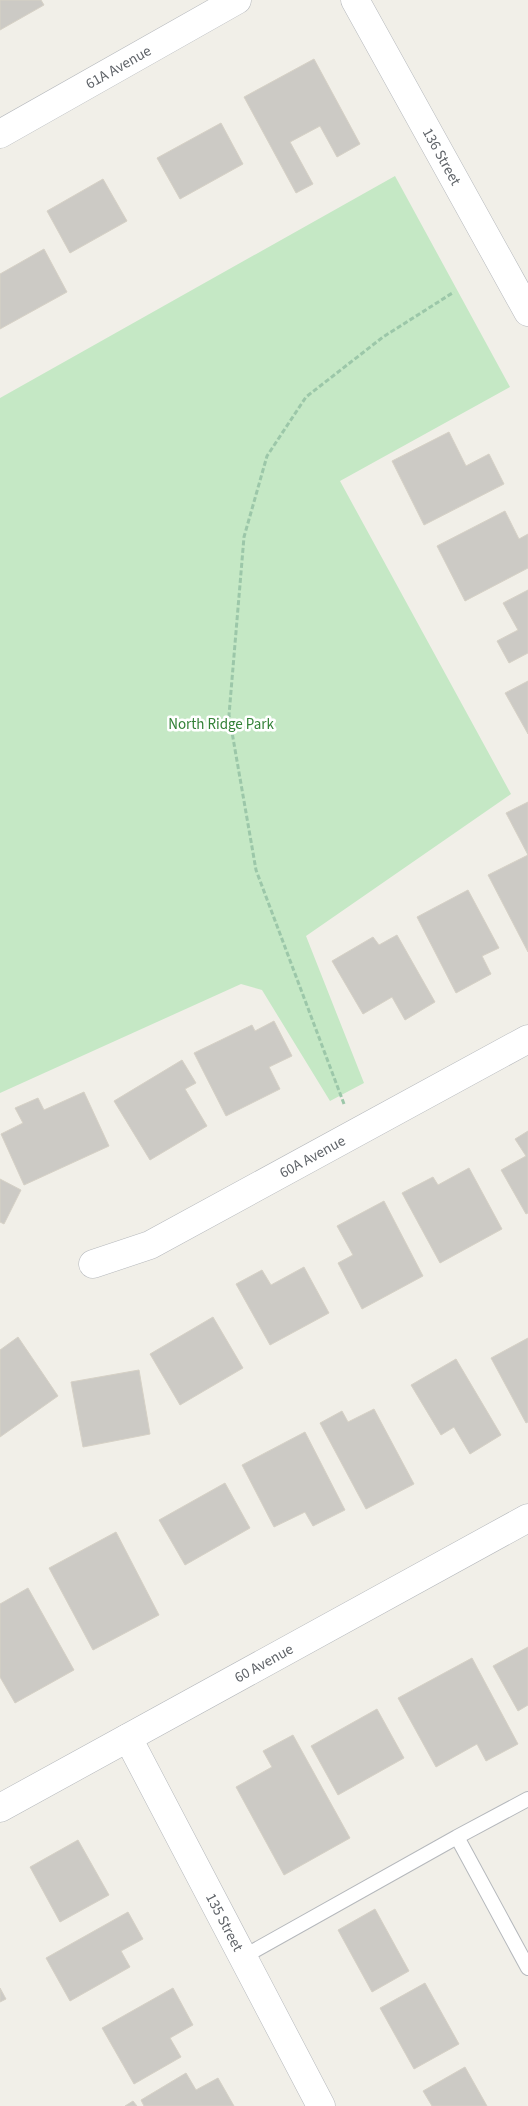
<svg xmlns="http://www.w3.org/2000/svg" width="528" height="2106" font-family="'Source Sans 3',sans-serif">
	<style>
		.green { fill: #c5e8c5 }
		.building { fill: #cccac5; stroke: #d6d1c6 }
		.lines { fill: none; stroke-linecap: round; stroke-linejoin: round }
		.service-casing { stroke: #b5b8bc; stroke-width: 16 }
		.minor-casing { stroke: #b5b8bc; stroke-width: 29 }
		.tertiary-casing { stroke: #b5b8bc; stroke-width: 29 }
		.path { stroke: #9cc7a9; stroke-width: 3; stroke-dasharray: 5 2.5; stroke-linecap: butt }
		.service { stroke: #fff; stroke-width: 14 }
		.minor { stroke: #fff; stroke-width: 28 }
		.tertiary { stroke: #fff; stroke-width: 28 }
		.labels { text-anchor: middle; stroke-width: 5; stroke-linejoin: round; paint-order: stroke }
		.street-label { font-size: 15px; fill: #5f6368; stroke: #fff }
		.park-label { font-size: 15px; fill: #348238; stroke: #fff }
	</style>
	<rect width="100%" height="100%" fill="#f1efe8"/>
	<!-- green -->
	<path class="green" d="M 395,176 L 510,387 L 340,481 L 511,794 L 306,936 L 364,1083 L 330,1101 L 262,990 L 241,984 L 0,1093 L 0,398 Z"/>
	<!-- building -->
	<path class="building" d="M 0,0 L 41,0 L 44,5 L 0,30 Z
		M 314,59 L 360,144 L 337,157 L 320,126 L 290,142 L 313,184 L 296,193 L 244,97 Z
		M 221,123 L 243,164 L 180,199 L 157,158 Z
		M 103,179 L 127,221 L 70,253 L 47,211 Z
		M 44,249 L 67,292 L 0,329 L 0,274 Z
		M 449,432 L 466,466 L 489,454 L 504,484 L 424,525 L 392,461 Z
		M 505,511 L 519,539 L 528,534 L 528,568 L 465,601 L 437,546 Z
		M 528,590 L 528,653 L 509,663 L 497,641 L 518,630 L 503,603 Z
		M 528,681 L 528,734 L 505,693 Z
		M 528,802 L 528,952 L 488,875 L 528,855 L 506,813 Z
		M 468,890 L 499,948 L 482,956 L 491,974 L 456,993 L 417,917 Z
		M 397,935 L 435,1002 L 405,1020 L 392,997 L 363,1014 L 332,961 L 373,937 L 379,945 Z
		M 274,1021 L 292,1056 L 269,1067 L 280,1089 L 226,1116 L 194,1053 L 252,1025 L 255,1031 Z
		M 182,1060 L 196,1083 L 185,1089 L 207,1126 L 150,1160 L 114,1101 Z
		M 84,1092 L 109,1146 L 24,1185 L 1,1134 L 23,1123 L 15,1108 L 38,1098 L 44,1110 Z
		M 528,1131 L 528,1213 L 526,1214 L 501,1170 L 526,1156 L 515,1139 Z
		M 469,1168 L 502,1229 L 440,1263 L 402,1193 L 433,1177 L 438,1185 Z
		M 0,1179 L 21,1190 L 4,1224 L 0,1222 Z
		M 384,1201 L 423,1276 L 362,1309 L 338,1263 L 353,1255 L 337,1226 Z
		M 304,1267 L 329,1313 L 270,1345 L 236,1284 L 262,1270 L 271,1285 Z
		M 213,1317 L 243,1368 L 180,1405 L 150,1354 Z
		M 18,1337 L 58,1396 L 0,1437 L 0,1350 Z
		M 528,1338 L 528,1422 L 526,1423 L 491,1358 Z
		M 456,1359 L 501,1435 L 470,1454 L 454,1427 L 441,1435 L 411,1385 Z
		M 139,1370 L 150,1434 L 83,1447 L 71,1382 Z
		M 374,1409 L 414,1484 L 366,1509 L 320,1423 L 342,1411 L 348,1422 Z
		M 305,1432 L 345,1510 L 313,1526 L 305,1512 L 274,1527 L 242,1465 Z
		M 225,1483 L 250,1528 L 185,1565 L 159,1520 Z
		M 116,1532 L 159,1615 L 93,1650 L 49,1568 Z
		M 28,1588 L 74,1670 L 15,1703 L 0,1677 L 0,1604 Z
		M 528,1647 L 528,1705 L 518,1711 L 493,1666 Z
		M 472,1658 L 518,1744 L 486,1761 L 477,1744 L 436,1767 L 398,1698 Z
		M 377,1709 L 404,1758 L 338,1795 L 311,1746 Z
		M 293,1735 L 350,1838 L 284,1875 L 236,1787 L 272,1767 L 263,1751 Z
		M 78,1840 L 109,1895 L 60,1922 L 30,1867 Z
		M 375,1909 L 409,1971 L 372,1992 L 338,1930 Z
		M 128,1912 L 143,1939 L 121,1951 L 130,1967 L 70,2001 L 46,1958 Z
		M 425,1983 L 459,2044 L 414,2069 L 380,2008 Z
		M 0,1988 L 6,1999 L 0,2002 Z
		M 173,1988 L 193,2025 L 170,2038 L 181,2057 L 134,2084 L 102,2028 Z
		M 465,2067 L 487,2106 L 432,2106 L 423,2091 Z
		M 186,2073 L 196,2090 L 218,2078 L 234,2106 L 144,2106 L 141,2100 Z
		M 133,2101 L 137,2106 L 125,2106 Z"/>
	<g class="lines">
		<!-- service casing -->
		<g class="service-casing">
			<path id="service" d="M 528,1799 L 457,1837 L 528,1968
				M 243,1957 L 457,1837"/>
		</g>
		<!-- minor casing -->
		<g class="minor-casing">
			<g id="minor">
				<path id="s1" d="M 355,0 L 528,312"/>
				<path id="s2" d="M 0,134 L 237,0"/>
				<path id="s3" d="M 93,1264 L 150,1245 L 528,1039"/>
				<path id="s4" d="M 128,1738 L 321,2106"/>
			</g>
		</g>
		<!-- tertiary casing -->
		<g class="tertiary-casing">
			<g id="tertiary">
				<path id="s5" d="M 0,1808 L 528,1518"/>
			</g>
		</g>
		<!-- path -->
		<path class="path" d="M 344,1104 L 256,870 L 229,715 L 244,537 L 267,456 L 306,397 L 383,337 L 454,292"/>
		<!-- service -->
		<use href="#service" class="service"/>
		<!-- minor -->
		<use href="#minor" class="minor"/>
		<!-- tertiary -->
		<use href="#tertiary" class="tertiary"/>
	</g>
	<g class="labels">
		<!-- street labels -->
		<g class="street-label">
			<text dy="5" stroke="none"><textPath href="#s2" startOffset="136">61A Avenue</textPath></text>
			<text dy="5" stroke="none"><textPath href="#s1" startOffset="179">136 Street</textPath></text>
			<text dy="5" stroke="none"><textPath href="#s3" startOffset="245">60A Avenue</textPath></text>
			<text dy="5" stroke="none"><textPath href="#s5" startOffset="301">60 Avenue</textPath></text>
			<text dy="5" stroke="none"><textPath href="#s4" startOffset="208">135 Street</textPath></text>
		</g>
		<!-- park labels -->
		<g class="park-label">
			<text x="221" y="729">North Ridge Park</text>
		</g>
	</g>
</svg>
